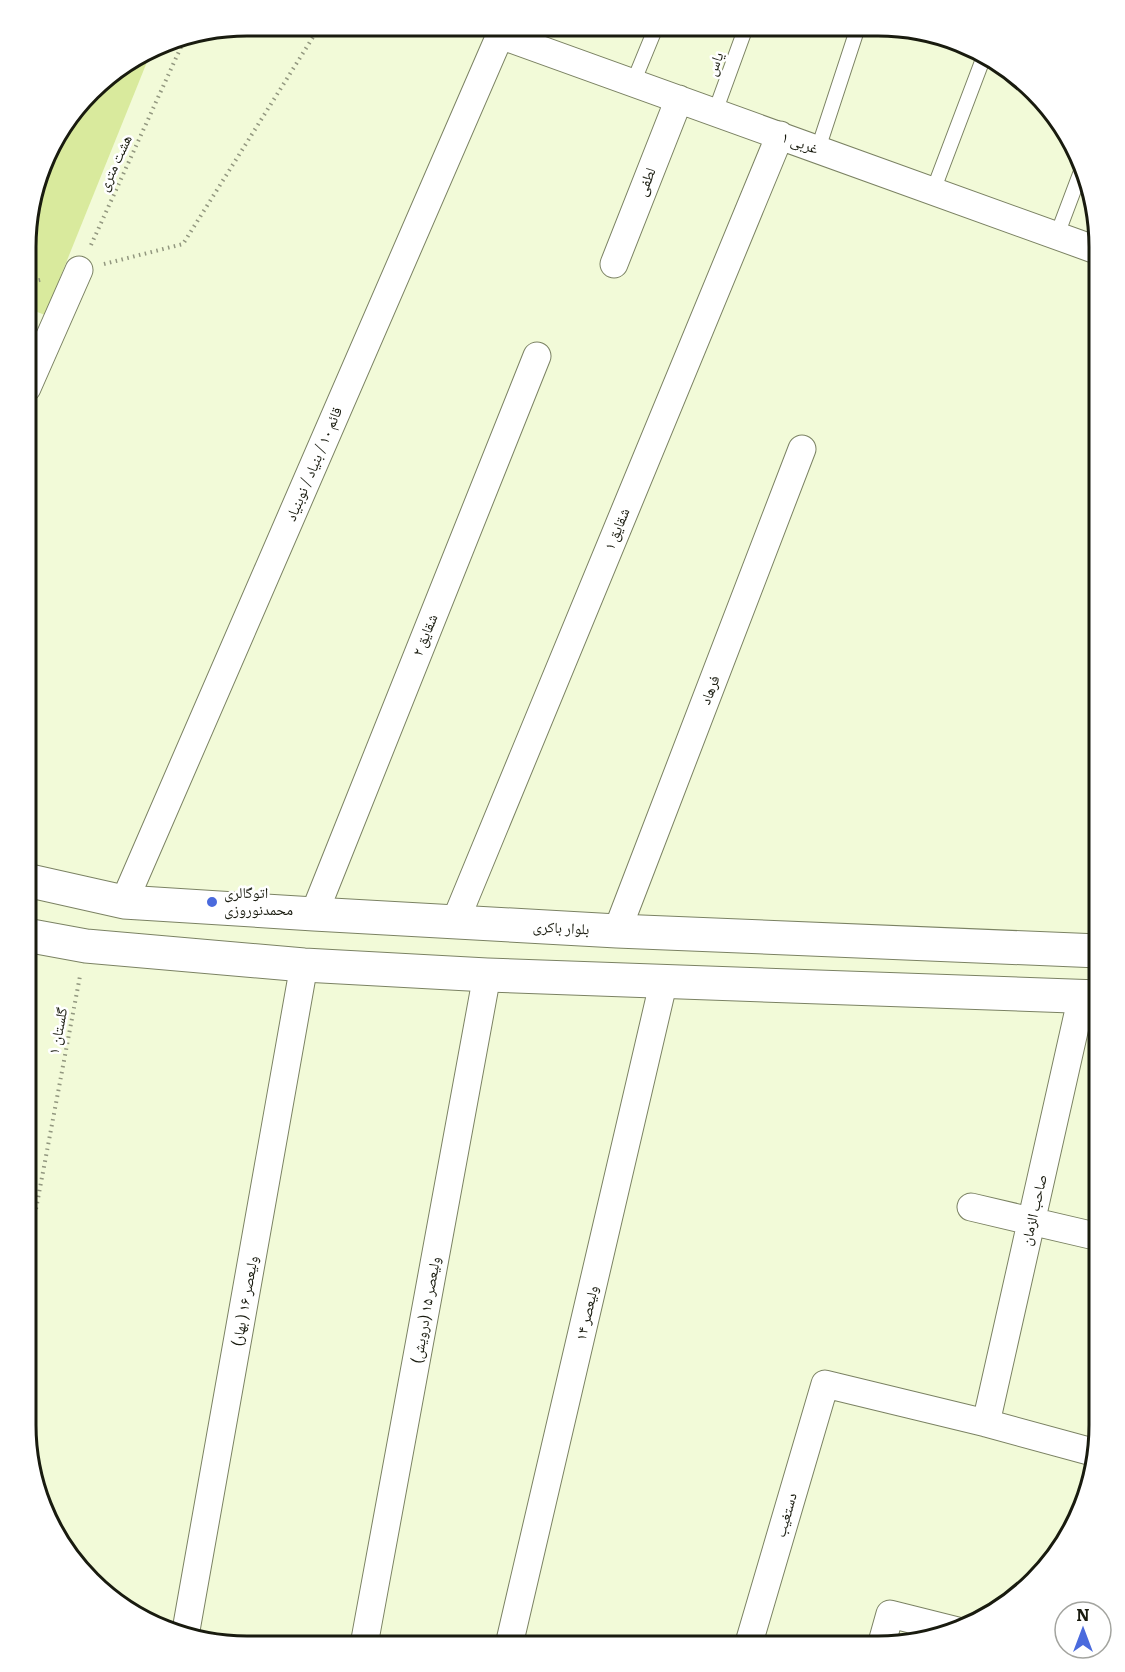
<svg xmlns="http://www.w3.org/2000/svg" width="1125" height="1672" font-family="Literata,'Noto Naskh Arabic',serif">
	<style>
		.green { fill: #d9ea9d }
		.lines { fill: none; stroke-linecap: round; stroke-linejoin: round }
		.lane-casing { stroke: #7b8263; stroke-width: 16 }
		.street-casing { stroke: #7b8263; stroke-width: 29 }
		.secondary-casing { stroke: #7b8263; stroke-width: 35 }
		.path { stroke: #92977f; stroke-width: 4; stroke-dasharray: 1.5 4.5; stroke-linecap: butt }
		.lane { stroke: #fff; stroke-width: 14 }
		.street { stroke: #fff; stroke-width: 27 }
		.secondary { stroke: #fff; stroke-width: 33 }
		.poi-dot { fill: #4a6add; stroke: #fff; stroke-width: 2 }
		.labels { text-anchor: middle; stroke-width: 5; stroke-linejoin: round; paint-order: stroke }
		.street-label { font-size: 15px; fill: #191b0f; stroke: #fff }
		.poi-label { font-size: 15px; fill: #191b0f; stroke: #fff; text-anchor: start }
		.rim { fill: none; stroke: #191b0f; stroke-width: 3 }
	</style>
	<rect width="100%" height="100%" fill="#f2fad8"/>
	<!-- green -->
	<path class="green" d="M 151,52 L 45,315 L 27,308 L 27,217 L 55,136 L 101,80 Z"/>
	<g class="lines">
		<!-- lane casing -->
		<g class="lane-casing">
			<path id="lane" d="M 633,83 L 656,27
				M 715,112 L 746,27
				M 818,149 L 858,27
				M 933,191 L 983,59
				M 1057,235 L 1083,166"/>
		</g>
		<!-- street casing -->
		<g class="street-casing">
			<path id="street" d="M 500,35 L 1099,251
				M 614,264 L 679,99
				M 27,388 L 79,270
				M 124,902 L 504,26
				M 314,914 L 537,356
				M 455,922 L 780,135
				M 617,931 L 802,449
				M 971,1207 L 1099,1237
				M 986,1423 L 1082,996
				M 185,1636 L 304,965
				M 364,1645 L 487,975
				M 509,1645 L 664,980
				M 748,1646 L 825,1384 L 986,1423 L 1096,1453
				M 881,1646 L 890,1614 L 958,1631"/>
		</g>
		<!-- secondary casing -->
		<g class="secondary-casing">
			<path id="secondary" d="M 26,880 L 124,902 L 314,914 L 617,931 L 1099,951
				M 26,935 L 86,946 L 304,965 L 487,975 L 1099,997"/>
		</g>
		<!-- path -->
		<path class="path" d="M 91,245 L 186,36
			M 104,264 L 183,244 L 320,26
			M 27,283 L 44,279
			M 26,1262 L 80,976"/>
		<!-- lane -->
		<use href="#lane" class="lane"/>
		<!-- street -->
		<use href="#street" class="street"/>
		<!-- secondary -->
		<use href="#secondary" class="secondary"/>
	</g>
	<!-- markers -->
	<circle class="poi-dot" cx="212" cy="902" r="6"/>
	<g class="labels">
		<!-- street labels -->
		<g class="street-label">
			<text transform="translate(715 64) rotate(-70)" y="5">یاس</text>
			<text transform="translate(800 143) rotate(20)" y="5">۱ غربی</text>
			<text transform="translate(115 163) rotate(-65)" y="5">هشت متری</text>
			<text transform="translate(646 182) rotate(-69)" y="5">لطفی</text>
			<text transform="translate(314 464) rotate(-67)" y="5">قائم ۱۰ / بنیاد / نوبنیاد</text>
			<text transform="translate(617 529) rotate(-68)" y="5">شقایق ۱</text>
			<text transform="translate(425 635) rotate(-68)" y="5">شقایق ۲</text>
			<text transform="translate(710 690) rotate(-69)" y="5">فرهاد</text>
			<text transform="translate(561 928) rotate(3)" y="5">بلوار باکری</text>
			<text transform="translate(58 1031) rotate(-79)" y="5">گلستان ۱</text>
			<text transform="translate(1034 1210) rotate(-77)" y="5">صاحب الزمان</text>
			<text transform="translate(245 1301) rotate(-80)" y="5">ولیعصر ۱۶ ( بهار)</text>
			<text transform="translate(426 1310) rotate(-80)" y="5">ولیعصر ۱۵ (درویش)</text>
			<text transform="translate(587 1313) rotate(-77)" y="5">ولیعصر ۱۴</text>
			<text transform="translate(786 1515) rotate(-74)" y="5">دستغیب</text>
		</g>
		<!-- poi labels -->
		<g class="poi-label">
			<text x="224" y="898">اتوگالری<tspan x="224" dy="17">محمدنوروزی</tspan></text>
		</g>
	</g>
	<!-- crop -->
	<path d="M0 0H1125V1672H0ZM247 36H878A211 211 0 0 1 1089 247V1425A211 211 0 0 1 878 1636H247A211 211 0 0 1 36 1425V247A211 211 0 0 1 247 36Z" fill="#fff" fill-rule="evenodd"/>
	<path class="rim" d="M247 36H878A211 211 0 0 1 1089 247V1425A211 211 0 0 1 878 1636H247A211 211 0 0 1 36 1425V247A211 211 0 0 1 247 36Z"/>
	<!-- north arrow -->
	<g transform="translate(1083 1630)"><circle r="28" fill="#ffffff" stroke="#a3a49f" stroke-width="1.5"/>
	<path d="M0-4.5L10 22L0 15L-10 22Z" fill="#4a6add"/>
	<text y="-9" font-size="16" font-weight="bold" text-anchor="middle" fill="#191b0f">N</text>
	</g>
</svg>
